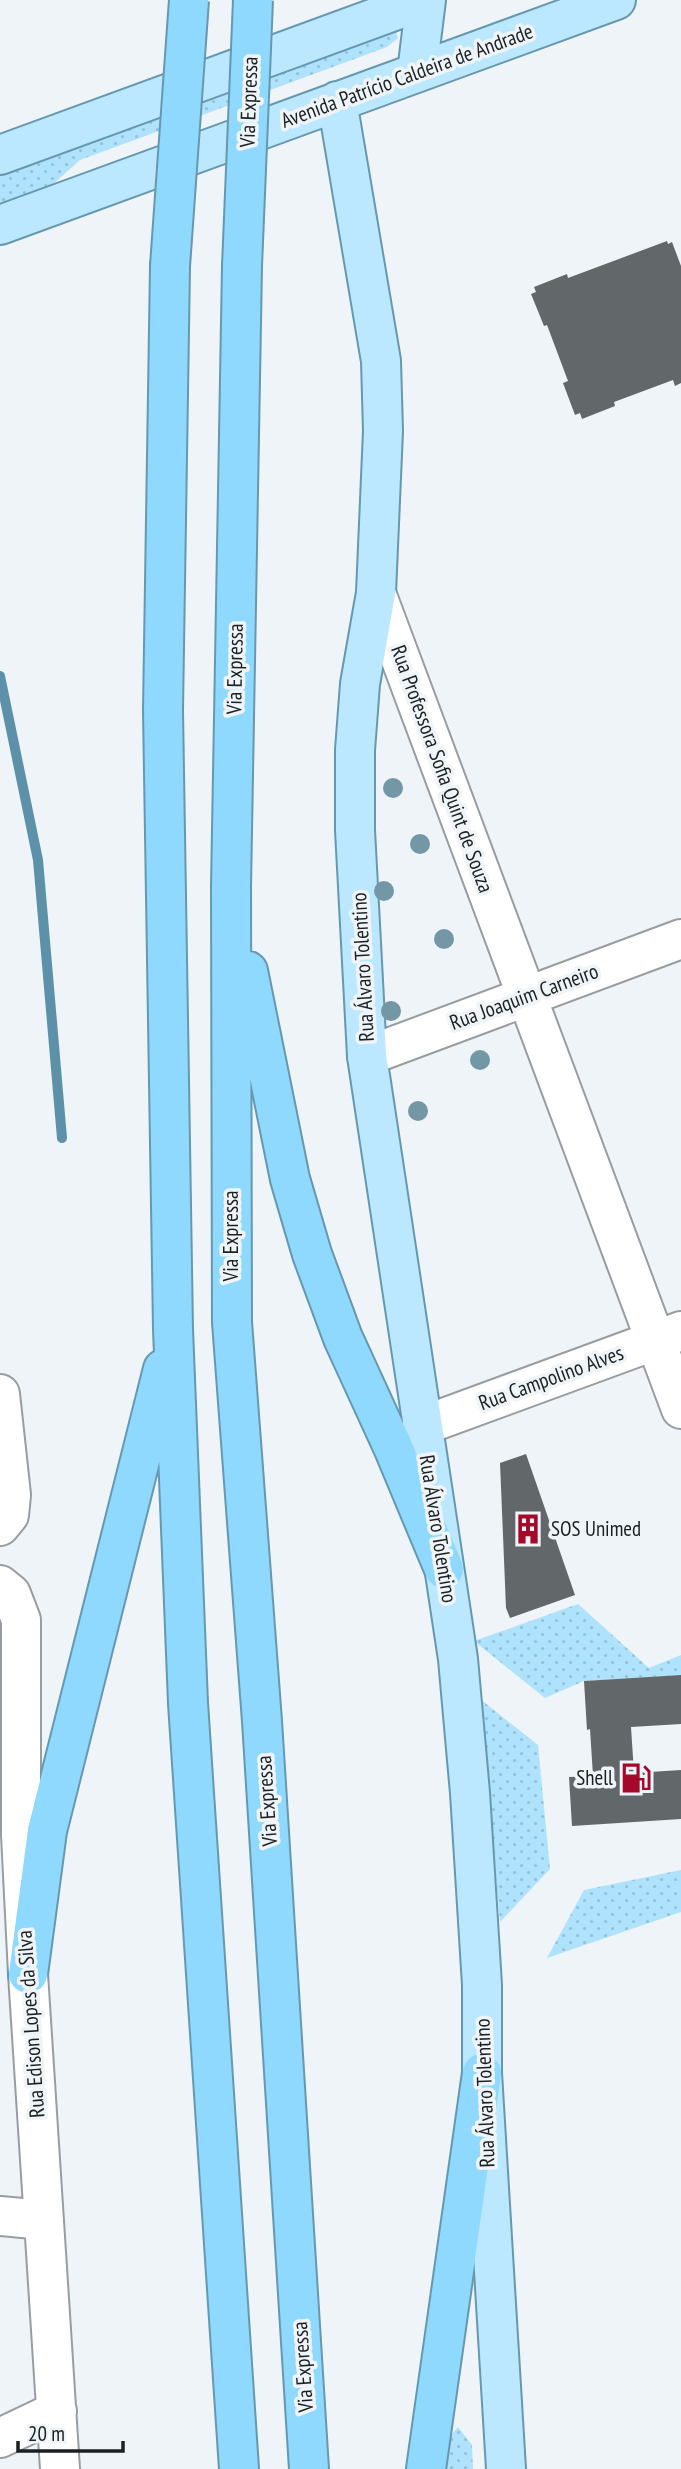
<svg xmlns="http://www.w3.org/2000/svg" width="681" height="2469" font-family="'PT Sans Narrow',sans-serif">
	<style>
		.grass { fill: url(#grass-dots) }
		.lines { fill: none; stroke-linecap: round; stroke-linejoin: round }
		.stream { stroke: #5d91a9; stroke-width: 10 }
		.building { fill: #62676a }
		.minor-casing { stroke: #979da0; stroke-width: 42 }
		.major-casing { stroke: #6698b0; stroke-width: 42 }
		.highway-casing { stroke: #6698b0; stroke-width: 42 }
		.minor { stroke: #fff; stroke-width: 38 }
		.major { stroke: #bbe8fe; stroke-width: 38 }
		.highway { stroke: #8ed9fd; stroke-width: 38 }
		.highway-bridge-casing { stroke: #6698b0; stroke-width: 42; stroke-linecap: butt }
		.highway-bridge { stroke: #8ed9fd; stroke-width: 38 }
		.tree { fill: #7497a6 }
		.labels { text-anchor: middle; stroke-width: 7; stroke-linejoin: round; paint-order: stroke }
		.street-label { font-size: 21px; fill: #1d2021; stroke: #eef4f7 }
		.poi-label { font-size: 21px; fill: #1d2021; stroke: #eef4f7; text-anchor: start }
	</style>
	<defs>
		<pattern id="grass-dots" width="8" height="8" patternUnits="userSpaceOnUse" patternTransform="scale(1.75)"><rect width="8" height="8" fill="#afe2fc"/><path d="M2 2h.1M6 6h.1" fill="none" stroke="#96c2d8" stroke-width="1.8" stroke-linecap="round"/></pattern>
	</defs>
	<rect width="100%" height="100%" fill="#eef4f7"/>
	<!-- grass -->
	<path class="grass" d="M 387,22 L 394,25 L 398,38 L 387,47 L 80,160 L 42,194 L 0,210 L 0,176 Z
		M 578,1604 L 649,1668 L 681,1655 L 681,1675 L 584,1681 L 545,1698 L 474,1641 Z
		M 480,1699 L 538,1745 L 550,1869 L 500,1922 Z
		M 681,1870 L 681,1912 L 547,1958 L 584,1890 Z
		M 458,2427 L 472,2445 L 473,2469 L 441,2469 L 442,2446 Z"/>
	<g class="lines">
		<!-- stream -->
		<path class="stream" d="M 0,676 L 38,860 L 62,1138"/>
	</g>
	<!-- building -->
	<path class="building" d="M 667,241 L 668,244 L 672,242 L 681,266 L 681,383 L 675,386 L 673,380 L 614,402 L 615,406 L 582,419 L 580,413 L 575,415 L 563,383 L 568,381 L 547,325 L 544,326 L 531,294 L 536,292 L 534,287 L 567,274 L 568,278 Z
		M 526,1454 L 575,1595 L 510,1618 L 506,1608 L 500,1463 Z
		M 681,1675 L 681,1724 L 631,1727 L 634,1773 L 681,1770 L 681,1819 L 572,1826 L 569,1777 L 593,1776 L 590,1729 L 587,1730 L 584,1681 Z"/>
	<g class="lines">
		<!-- minor casing -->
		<g class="minor-casing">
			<path id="minor" d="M 376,593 L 681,1409
				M 367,1056 L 681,939
				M 0,1394 L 11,1495 L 9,1515 L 0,1526
				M 422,1426 L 681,1331
				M 0,1585 L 11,1594 L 21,1620 L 21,1835 L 28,1974 L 60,2469
				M 0,2216 L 44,2220
				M 0,2438 L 57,2411"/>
		</g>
		<!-- major casing -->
		<g class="major-casing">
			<path id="major" d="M 417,72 L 426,0
				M 337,101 L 381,361 L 383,431 L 376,593 L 360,684 L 355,750 L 355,830 L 367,1056 L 458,1659 L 470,1793 L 482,1985 L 482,2073 L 506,2469
				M 0,155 L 424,0
				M 0,225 L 616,0"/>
		</g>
		<!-- highway casing -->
		<g class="highway-casing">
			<path id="highway" d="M 170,266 L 163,710 L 173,1329 L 188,1703 L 239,2469
				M 242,266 L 231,887 L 232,1322 L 262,1721 L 309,2469
				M 248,971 L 290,1179 L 312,1254 L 343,1338 L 393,1447 L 444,1569
				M 28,1974 L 47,1831 L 163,1369
				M 426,2469 L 482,2073"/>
		</g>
		<!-- minor -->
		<use href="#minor" class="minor"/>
		<!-- major -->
		<use href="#major" class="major"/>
		<!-- highway -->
		<use href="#highway" class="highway"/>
		<!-- highway-bridge casing -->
		<g class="highway-bridge-casing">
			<path id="highway-bridge" d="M 170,266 L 189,0
				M 242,266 L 253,0"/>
		</g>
		<!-- highway-bridge -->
		<use href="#highway-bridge" class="highway-bridge"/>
	</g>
	<!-- trees -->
	<g class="tree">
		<circle cx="393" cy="788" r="10"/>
		<circle cx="420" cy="844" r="10"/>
		<circle cx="384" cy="891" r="10"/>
		<circle cx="444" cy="939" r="10"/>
		<circle cx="391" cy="1011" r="10"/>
		<circle cx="480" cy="1060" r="10"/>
		<circle cx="418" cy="1111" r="10"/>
	</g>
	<!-- icons -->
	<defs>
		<g id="building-bare" transform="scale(2.415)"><path d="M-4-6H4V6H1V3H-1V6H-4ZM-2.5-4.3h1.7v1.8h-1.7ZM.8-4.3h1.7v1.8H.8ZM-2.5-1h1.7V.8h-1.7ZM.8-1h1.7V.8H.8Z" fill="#a4082a" stroke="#eef4f7" stroke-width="2.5" paint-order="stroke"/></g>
		<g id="fuel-bare" transform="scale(2.415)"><path d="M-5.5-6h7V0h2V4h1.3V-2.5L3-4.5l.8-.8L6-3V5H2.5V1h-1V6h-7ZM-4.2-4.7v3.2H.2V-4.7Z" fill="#a4082a" stroke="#eef4f7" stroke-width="2.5" paint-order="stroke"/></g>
	</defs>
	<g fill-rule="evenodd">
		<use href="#building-bare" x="528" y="1529"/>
		<use href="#fuel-bare" x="636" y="1778"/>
	</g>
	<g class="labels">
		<!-- street labels -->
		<g class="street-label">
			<text transform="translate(407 76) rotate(-20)" y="7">Avenida Patrício Caldeira de Andrade</text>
			<text transform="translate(249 102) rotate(-88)" y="7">Via Expressa</text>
			<text transform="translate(235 669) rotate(-89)" y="7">Via Expressa</text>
			<text transform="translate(442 769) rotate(70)" y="7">Rua Professora Sofia Quint de Souza</text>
			<text transform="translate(363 967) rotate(-93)" y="7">Rua Álvaro Tolentino</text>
			<text transform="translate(524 997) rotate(-20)" y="7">Rua Joaquim Carneiro</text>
			<text transform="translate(231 1236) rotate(-90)" y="7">Via Expressa</text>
			<text transform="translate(551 1378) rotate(-20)" y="7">Rua Campolino Alves</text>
			<text transform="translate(438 1529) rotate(81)" y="7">Rua Álvaro Tolentino</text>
			<text transform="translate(267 1801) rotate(-94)" y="7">Via Expressa</text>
			<text transform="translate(31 2024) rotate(-94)" y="7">Rua Edison Lopes da Silva</text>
			<text transform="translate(485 2093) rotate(-92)" y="7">Rua Álvaro Tolentino</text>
			<text transform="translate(303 2367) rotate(-94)" y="7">Via Expressa</text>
		</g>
		<!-- poi labels -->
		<g class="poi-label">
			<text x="551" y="1536">SOS Unimed</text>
			<text x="613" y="1785" text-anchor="end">Shell</text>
		</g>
	</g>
	<!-- scale -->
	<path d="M18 2441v10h105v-10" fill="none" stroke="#1d2021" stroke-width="3.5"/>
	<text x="28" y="2441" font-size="21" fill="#1d2021" stroke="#eef4f7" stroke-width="5" paint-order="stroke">20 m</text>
</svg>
